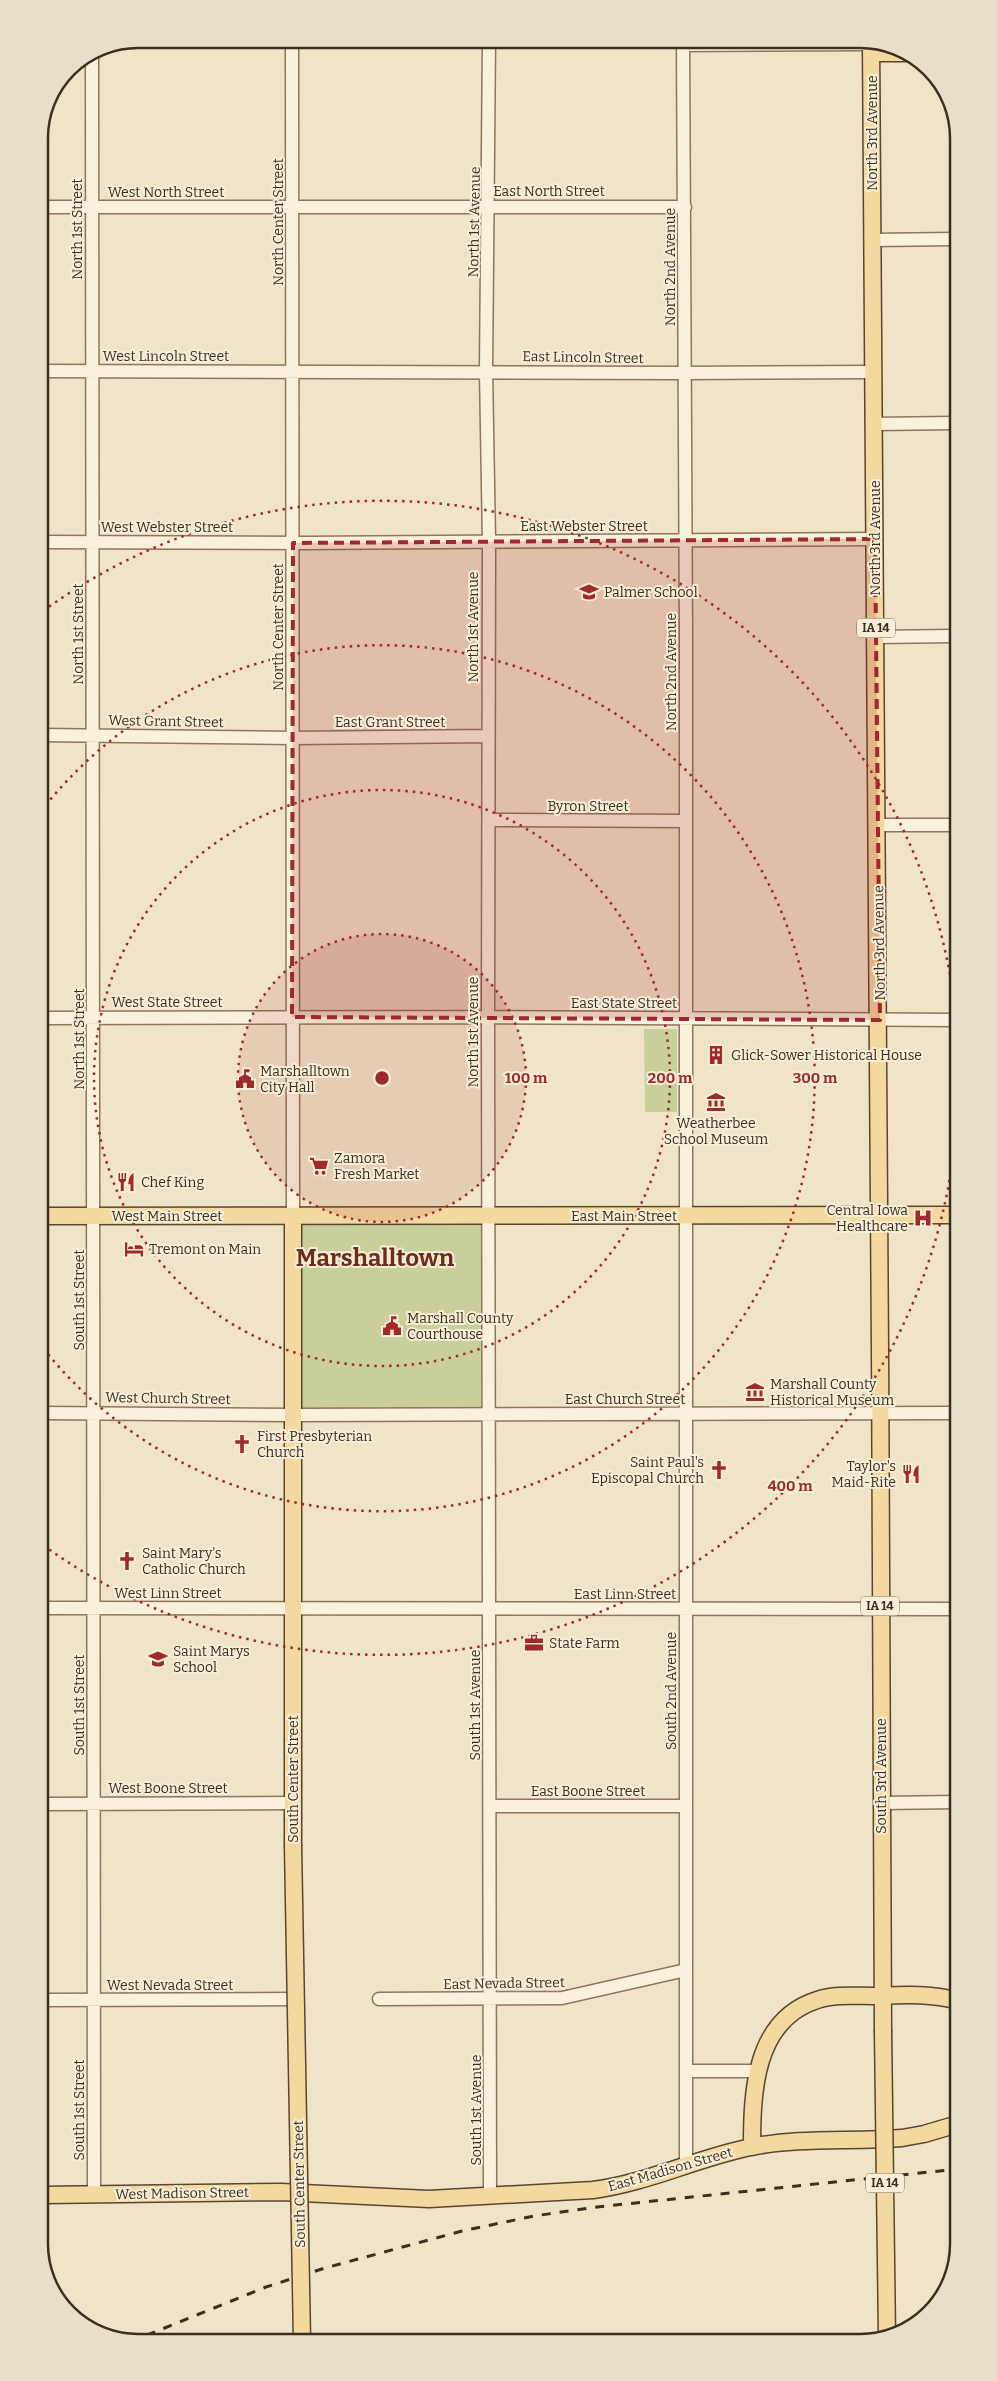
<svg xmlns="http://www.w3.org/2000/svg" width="997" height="2381" font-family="Bitter,serif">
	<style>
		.green { fill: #c9cf9b }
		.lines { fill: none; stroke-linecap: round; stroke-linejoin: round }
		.minor-casing { stroke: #8d765c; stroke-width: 15 }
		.major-casing { stroke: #5b4430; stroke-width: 19 }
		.minor { stroke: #faf1dc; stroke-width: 12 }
		.major { stroke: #f3d9a0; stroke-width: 16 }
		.rail { stroke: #3d2e20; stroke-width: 3; stroke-dasharray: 9 9; stroke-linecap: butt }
		.major-bridge-casing { stroke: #5b4430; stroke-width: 19; stroke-linecap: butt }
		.major-bridge { stroke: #f3d9a0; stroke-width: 16 }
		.marked { fill: #9e2a2b; fill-opacity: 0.2; stroke: #9e2a2b; stroke-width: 4; stroke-dasharray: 10 6; stroke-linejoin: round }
		.ring { fill: none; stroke: #9e2a2b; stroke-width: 2.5; stroke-dasharray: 2.5 5 }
		.labels { text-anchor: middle; stroke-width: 4; stroke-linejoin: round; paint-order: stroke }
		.shield { fill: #f7eed8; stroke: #756857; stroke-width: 1 }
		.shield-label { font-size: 12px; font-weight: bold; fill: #3d2e20 }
		.street-label { font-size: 14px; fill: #3d2e20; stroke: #f7eed8 }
		.poi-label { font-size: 14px; fill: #3d2e20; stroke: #f7eed8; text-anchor: start }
		.town-label { font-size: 24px; font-weight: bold; fill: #6b2e1e; stroke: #f7eed8 }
		.rim { fill: none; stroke: #3d2e20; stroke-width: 2.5 }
		.centre { fill: #9e2a2b; stroke: #f7eed8; stroke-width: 2.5 }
		.ring-label { font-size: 15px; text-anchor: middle; font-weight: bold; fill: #9e2a2b; stroke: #f7eed8; stroke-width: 4; stroke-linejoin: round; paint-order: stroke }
	</style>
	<rect width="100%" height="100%" fill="#f0e4c8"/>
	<!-- green -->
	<path class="green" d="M 644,1029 L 677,1029 L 677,1112 L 645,1112 Z
		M 489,1215 L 489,1414 L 293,1415 L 293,1216 Z"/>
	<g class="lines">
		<!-- minor casing -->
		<g class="minor-casing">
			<path id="minor" d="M 292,39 L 293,1216
				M 489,39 L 486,371 L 489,541 L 488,1017 L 490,2195
				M 683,39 L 686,638 L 686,2165
				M 683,45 L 871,44
				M 92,52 L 94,2194
				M 39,207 L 685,207
				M 873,240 L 953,239
				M 40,371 L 685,373 L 874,372
				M 874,424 L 954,423
				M 40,542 L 305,543 L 875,539
				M 876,637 L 954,636
				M 40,735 L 292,738 L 488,736
				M 489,820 L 686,821
				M 877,825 L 955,825
				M 41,1018 L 488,1017 L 955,1020
				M 42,1413 L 293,1415 L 956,1413
				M 42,1608 L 957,1609
				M 881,1803 L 957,1802
				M 43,1804 L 293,1803
				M 490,1806 L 686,1806
				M 379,1999 L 562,1998 L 686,1970
				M 43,2000 L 296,1999
				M 686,2071 L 757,2071"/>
		</g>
		<!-- major casing -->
		<g class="major-casing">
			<path id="major" d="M 871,41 C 880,704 879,1367 883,2030
				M 871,53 L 904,53
				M 41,1216 L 956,1215
				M 293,1216 L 293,1845
				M 752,2147 C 752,2093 754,2020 817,2000 C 835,1994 855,1996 874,1996 C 902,1995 931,1993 958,2001
				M 44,2195 L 281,2192 L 429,2199 L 593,2190 C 647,2183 697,2158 751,2147 C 800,2137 852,2142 902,2138 L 924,2134 L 958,2124"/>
		</g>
		<!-- minor -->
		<use href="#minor" class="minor"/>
		<!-- major -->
		<use href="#major" class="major"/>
		<!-- rail -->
		<path class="rail" d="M 130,2342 L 266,2287 L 325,2268 L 462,2231 L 534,2216 L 597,2207 L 958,2169"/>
		<!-- major-bridge casing -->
		<g class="major-bridge-casing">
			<path id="major-bridge" d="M 293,1845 L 302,2341
				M 883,2030 L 887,2337"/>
		</g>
		<!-- major-bridge -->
		<use href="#major-bridge" class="major-bridge"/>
	</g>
	<!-- marked area -->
	<path class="marked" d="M 875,539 L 880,1020 L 292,1017 L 293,543 Z"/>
	<!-- distance rings -->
	<circle cx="382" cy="1078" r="144" fill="#9e2a2b" fill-opacity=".12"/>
	<g class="ring">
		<circle cx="382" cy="1078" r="144"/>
		<circle cx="382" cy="1078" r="288"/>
		<path d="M41 811A433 433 0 1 1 43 1348"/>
		<path d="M955 1143A577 577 0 0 1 43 1545M43 611A577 577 0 0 1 955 1008"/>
	</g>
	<!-- icons -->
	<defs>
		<g id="school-bare" transform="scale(1.5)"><path d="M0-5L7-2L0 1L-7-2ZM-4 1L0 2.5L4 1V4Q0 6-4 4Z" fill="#9e2a2b" stroke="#f7eed8" stroke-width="2.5" paint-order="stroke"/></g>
		<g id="building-bare" transform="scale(1.5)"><path d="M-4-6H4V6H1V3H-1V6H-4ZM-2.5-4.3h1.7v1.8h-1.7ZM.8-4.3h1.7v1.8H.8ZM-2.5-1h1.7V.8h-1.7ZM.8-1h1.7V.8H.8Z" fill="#9e2a2b" stroke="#f7eed8" stroke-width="2.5" paint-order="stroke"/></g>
		<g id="civic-bare" transform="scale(1.5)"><path d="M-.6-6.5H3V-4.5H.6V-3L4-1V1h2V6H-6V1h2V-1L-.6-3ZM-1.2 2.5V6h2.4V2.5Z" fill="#9e2a2b" stroke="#f7eed8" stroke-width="2.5" paint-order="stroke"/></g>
		<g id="museum-bare" transform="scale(1.5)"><path d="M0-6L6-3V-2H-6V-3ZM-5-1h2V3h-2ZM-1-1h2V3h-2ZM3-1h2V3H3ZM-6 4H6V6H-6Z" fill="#9e2a2b" stroke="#f7eed8" stroke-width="2.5" paint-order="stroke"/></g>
		<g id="supermarket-bare" transform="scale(1.5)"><path d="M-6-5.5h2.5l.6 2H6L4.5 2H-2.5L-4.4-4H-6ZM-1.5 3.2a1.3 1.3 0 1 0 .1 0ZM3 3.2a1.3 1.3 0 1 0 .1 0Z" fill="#9e2a2b" stroke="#f7eed8" stroke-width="2.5" paint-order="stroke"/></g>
		<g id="restaurant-bare" transform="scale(1.5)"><path d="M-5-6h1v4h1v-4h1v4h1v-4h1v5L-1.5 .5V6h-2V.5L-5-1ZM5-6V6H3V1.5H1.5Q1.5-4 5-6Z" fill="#9e2a2b" stroke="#f7eed8" stroke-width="2.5" paint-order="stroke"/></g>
		<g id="hospital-bare" transform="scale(1.5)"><path d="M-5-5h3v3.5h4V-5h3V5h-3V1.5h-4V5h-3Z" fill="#9e2a2b" stroke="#f7eed8" stroke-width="2.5" paint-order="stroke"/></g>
		<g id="hotel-bare" transform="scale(1.5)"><path d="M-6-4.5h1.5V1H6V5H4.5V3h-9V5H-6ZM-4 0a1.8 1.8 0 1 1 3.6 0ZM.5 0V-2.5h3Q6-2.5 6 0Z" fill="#9e2a2b" stroke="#f7eed8" stroke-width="2.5" paint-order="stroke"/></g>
		<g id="church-bare" transform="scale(1.5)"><path d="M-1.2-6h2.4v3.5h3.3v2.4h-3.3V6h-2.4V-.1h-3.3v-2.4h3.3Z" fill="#9e2a2b" stroke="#f7eed8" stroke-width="2.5" paint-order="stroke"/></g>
		<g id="office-bare" transform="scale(1.5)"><path d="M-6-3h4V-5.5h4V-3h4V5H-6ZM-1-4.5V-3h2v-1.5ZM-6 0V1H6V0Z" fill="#9e2a2b" stroke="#f7eed8" stroke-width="2.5" paint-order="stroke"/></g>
	</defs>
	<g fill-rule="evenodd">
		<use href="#school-bare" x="589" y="592"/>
		<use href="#building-bare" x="716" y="1055"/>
		<use href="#civic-bare" x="245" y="1079"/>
		<use href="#museum-bare" x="716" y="1102"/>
		<use href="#supermarket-bare" x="319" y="1166"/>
		<use href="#restaurant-bare" x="126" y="1182"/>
		<use href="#hospital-bare" x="923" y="1218"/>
		<use href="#hotel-bare" x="134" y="1249"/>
		<use href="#civic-bare" x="392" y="1326"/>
		<use href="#museum-bare" x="755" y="1392"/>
		<use href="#church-bare" x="242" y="1444"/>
		<use href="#church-bare" x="719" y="1470"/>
		<use href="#restaurant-bare" x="911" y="1474"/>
		<use href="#church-bare" x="127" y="1561"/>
		<use href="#office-bare" x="534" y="1643"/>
		<use href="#school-bare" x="158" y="1659"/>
	</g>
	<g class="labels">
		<!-- shield labels -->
		<g class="shield">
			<rect x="857" y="618.5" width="38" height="19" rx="4"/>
			<rect x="861" y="1596.5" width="38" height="19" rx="4"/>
			<rect x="866" y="2173.5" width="38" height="19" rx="4"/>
		</g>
		<g class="shield-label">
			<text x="876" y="632">IA 14</text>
			<text x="880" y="1610">IA 14</text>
			<text x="885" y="2187">IA 14</text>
		</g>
		<!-- street labels -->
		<g class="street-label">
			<text transform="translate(872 133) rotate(-90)" y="5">North 3rd Avenue</text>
			<text x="549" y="196">East North Street</text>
			<text x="166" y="197">West North Street</text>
			<text transform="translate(278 222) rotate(-90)" y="5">North Center Street</text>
			<text transform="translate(474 222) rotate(-89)" y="5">North 1st Avenue</text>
			<text transform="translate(77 229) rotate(-90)" y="5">North 1st Street</text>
			<text transform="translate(670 267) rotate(-90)" y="5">North 2nd Avenue</text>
			<text x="166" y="361">West Lincoln Street</text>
			<text transform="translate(583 357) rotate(1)" y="5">East Lincoln Street</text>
			<text x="584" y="531">East Webster Street</text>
			<text x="167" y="532">West Webster Street</text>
			<text transform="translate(875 538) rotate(-90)" y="5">North 3rd Avenue</text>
			<text transform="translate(278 627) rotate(-90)" y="5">North Center Street</text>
			<text transform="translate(473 627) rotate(-90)" y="5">North 1st Avenue</text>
			<text transform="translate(78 634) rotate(-90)" y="5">North 1st Street</text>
			<text transform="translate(671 672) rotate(-90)" y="5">North 2nd Avenue</text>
			<text transform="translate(166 721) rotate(1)" y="5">West Grant Street</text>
			<text x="390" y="727">East Grant Street</text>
			<text x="588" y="811">Byron Street</text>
			<text transform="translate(879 943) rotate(-91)" y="5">North 3rd Avenue</text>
			<text x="167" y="1007">West State Street</text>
			<text x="624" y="1008">East State Street</text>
			<text transform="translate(473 1032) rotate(-90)" y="5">North 1st Avenue</text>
			<text transform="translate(79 1039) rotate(-90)" y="5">North 1st Street</text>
			<text x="167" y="1221">West Main Street</text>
			<text x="624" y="1221">East Main Street</text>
			<text transform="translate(79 1300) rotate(-90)" y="5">South 1st Street</text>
			<text transform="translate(168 1398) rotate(1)" y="5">West Church Street</text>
			<text x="625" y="1404">East Church Street</text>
			<text x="168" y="1598">West Linn Street</text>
			<text x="625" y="1599">East Linn Street</text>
			<text transform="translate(671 1691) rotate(-90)" y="5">South 2nd Avenue</text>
			<text transform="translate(79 1705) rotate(-90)" y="5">South 1st Street</text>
			<text transform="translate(475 1705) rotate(-90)" y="5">South 1st Avenue</text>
			<text transform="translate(881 1776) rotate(-90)" y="5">South 3rd Avenue</text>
			<text transform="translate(293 1779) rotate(-90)" y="5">South Center Street</text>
			<text x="168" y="1793">West Boone Street</text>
			<text x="588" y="1796">East Boone Street</text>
			<text transform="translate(504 1983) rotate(-1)" y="5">East Nevada Street</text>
			<text x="170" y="1990">West Nevada Street</text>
			<text transform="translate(79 2110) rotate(-90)" y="5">South 1st Street</text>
			<text transform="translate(476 2110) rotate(-90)" y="5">South 1st Avenue</text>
			<text transform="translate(670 2169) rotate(-16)" y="5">East Madison Street</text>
			<text transform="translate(299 2184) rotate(-91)" y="5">South Center Street</text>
			<text transform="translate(182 2193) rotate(-1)" y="5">West Madison Street</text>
		</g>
		<!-- poi labels -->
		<g class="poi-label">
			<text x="604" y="597">Palmer School</text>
			<text x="731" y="1060">Glick-Sower Historical House</text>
			<text x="260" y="1076">Marshalltown<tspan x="260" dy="16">City Hall</tspan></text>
			<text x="716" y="1128" text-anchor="middle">Weatherbee<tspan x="716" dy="16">School Museum</tspan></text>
			<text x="334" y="1163">Zamora<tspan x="334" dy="16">Fresh Market</tspan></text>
			<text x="141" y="1187">Chef King</text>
			<text x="908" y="1215" text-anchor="end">Central Iowa<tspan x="908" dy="16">Healthcare</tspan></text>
			<text x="149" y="1254">Tremont on Main</text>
			<text x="407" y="1323">Marshall County<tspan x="407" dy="16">Courthouse</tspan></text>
			<text x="770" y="1389">Marshall County<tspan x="770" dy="16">Historical Museum</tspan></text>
			<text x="257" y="1441">First Presbyterian<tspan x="257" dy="16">Church</tspan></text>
			<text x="704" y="1467" text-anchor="end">Saint Paul's<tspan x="704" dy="16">Episcopal Church</tspan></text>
			<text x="896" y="1471" text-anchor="end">Taylor's<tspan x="896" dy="16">Maid-Rite</tspan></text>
			<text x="142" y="1558">Saint Mary's<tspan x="142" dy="16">Catholic Church</tspan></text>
			<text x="549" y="1648">State Farm</text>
			<text x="173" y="1656">Saint Marys<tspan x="173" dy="16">School</tspan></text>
		</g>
		<!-- town labels -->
		<g class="town-label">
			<text x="375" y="1266">Marshalltown</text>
		</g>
	</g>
	<!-- crop -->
	<path d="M0 0H997V2381H0ZM138 48H860A90 90 0 0 1 950 138V2244A90 90 0 0 1 860 2334H138A90 90 0 0 1 48 2244V138A90 90 0 0 1 138 48Z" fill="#e8dfc9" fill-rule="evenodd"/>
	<path class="rim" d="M138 48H860A90 90 0 0 1 950 138V2244A90 90 0 0 1 860 2334H138A90 90 0 0 1 48 2244V138A90 90 0 0 1 138 48Z"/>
	<circle cx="382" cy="1078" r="8" class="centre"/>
	<g class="ring-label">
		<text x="526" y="1083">100 m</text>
		<text x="670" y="1083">200 m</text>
		<text x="815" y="1083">300 m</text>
		<text x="790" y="1491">400 m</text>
	</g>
</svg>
